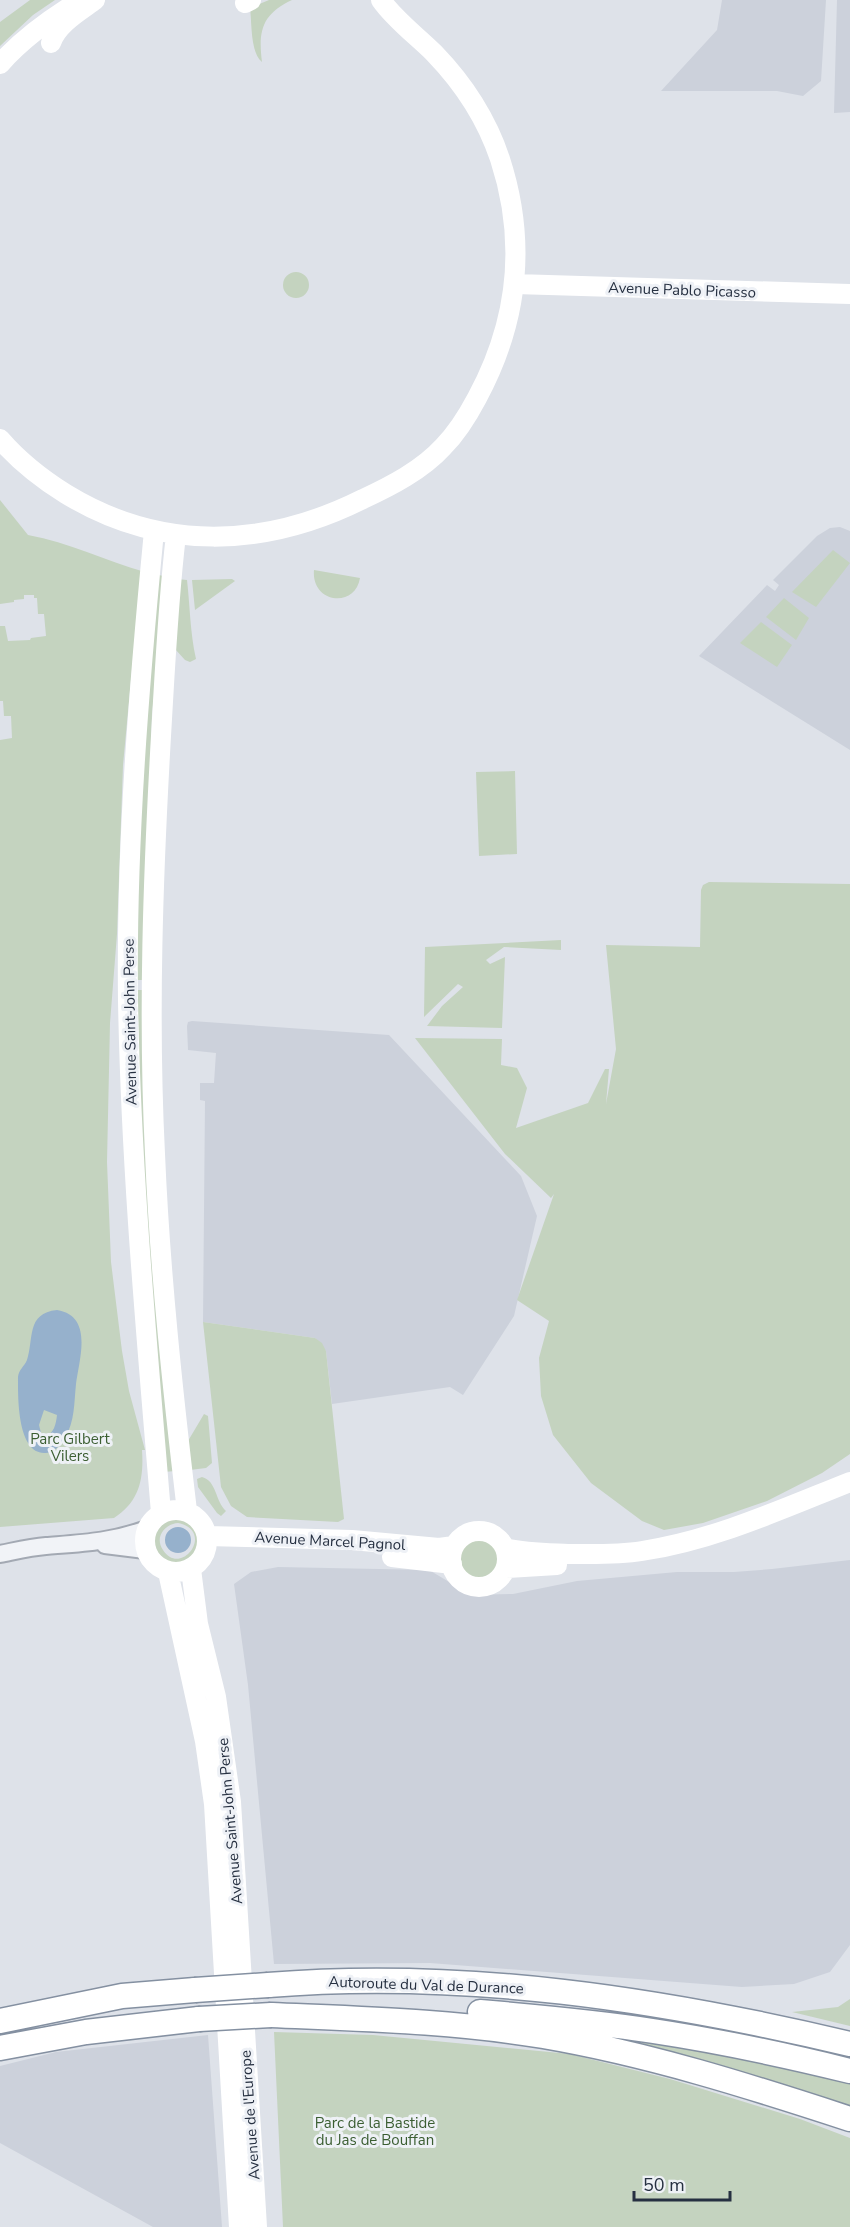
<svg xmlns="http://www.w3.org/2000/svg" width="850" height="2227" font-family="'Nunito Sans',sans-serif">
	<style>
		.built { fill: #ccd1db }
		.green { fill: #c4d3bf; fill-rule: evenodd }
		.water { fill: #96b1cc; fill-rule: evenodd }
		.lines { fill: none; stroke-linecap: round; stroke-linejoin: round }
		.tertiary-casing { stroke: #a3a9b3; stroke-width: 20 }
		.motorway-casing { stroke: #8490a1; stroke-width: 27 }
		.tertiary { stroke: #f1f3f7; stroke-width: 16 }
		.secondary { stroke: #fff; stroke-width: 20 }
		.motorway { stroke: #fff; stroke-width: 24 }
		.motorway-bridge-casing { stroke: #8490a1; stroke-width: 27; stroke-linecap: butt }
		.motorway-bridge { stroke: #fff; stroke-width: 24 }
		.labels { text-anchor: middle; stroke-width: 6; stroke-linejoin: round; paint-order: stroke }
		.street-label { font-size: 15px; fill: #263041; stroke: #eef1f6 }
		.park-label { font-size: 15px; fill: #3b5e32; stroke: #eef1f6 }
	</style>
	<rect width="100%" height="100%" fill="#dee2e9"/>
	<!-- built -->
	<path class="built" d="M 722,0 L 826,0 L 821,81 L 803,96 L 777,91 L 661,91 L 717,30 Z
		M 837,0 L 850,0 L 850,112 L 834,113 Z
		M 840,527 L 850,531 L 850,750 L 699,656 L 767,585 L 775,591 L 779,585 L 773,580 L 817,536 L 830,528 Z
		M 192,1021 L 389,1035 L 521,1176 L 537,1216 L 514,1316 L 463,1395 L 450,1387 L 332,1404 L 326,1351 L 315,1338 L 203,1322 L 205,1101 L 200,1100 L 200,1083 L 214,1083 L 216,1053 L 188,1050 L 187,1026 L 188,1022 Z
		M 850,1560 L 850,1945 L 830,1972 L 794,1984 L 742,1987 L 430,1963 L 274,1964 L 248,1685 L 234,1584 L 251,1572 L 278,1567 L 429,1570 L 471,1595 L 513,1594 L 577,1581 L 677,1572 L 734,1572 L 772,1569 Z
		M 208,2035 L 222,2227 L 153,2227 L 0,2143 L 0,2066 L 56,2052 Z"/>
	<!-- green -->
	<path class="green" d="M 30,0 L 55,0 L 33,15 L 0,46 L 0,22 Z
		M 269,0 L 292,0 C 262,14 258,31 262,62 C 250,52 252,23 250,8 Z
		M283 285a13 13 0 1 1 26 0a13 13 0 1 1-26 0Z
		M 0,500 L 28,535 C 69,542 105,561 145,572 L 135,637 L 123,765 L 117,934 L 110,1023 L 107,1162 L 111,1262 L 122,1351 L 129,1391 L 145,1450 L 142,1450 C 144,1480 139,1502 114,1518 L 0,1527 L 0,740 L 12,738 L 11,716 L 4,716 L 3,701 L 0,701 L 0,626 L 5,626 L 8,641 L 30,640 L 31,638 L 46,636 L 44,614 L 38,614 L 37,598 L 34,598 L 34,595 L 24,595 L 24,599 L 14,600 L 14,602 L 0,604 Z
		M 833,550 L 850,563 L 816,607 L 792,592 Z
		M 314,570 L 360,578 C 355,609 311,603 314,570 Z
		M 155,574 L 167,577 L 152,714 L 146,889 L 146,980 L 133,980 L 134,925 Z
		M 177,579 L 187,580 C 190,606 190,632 196,659 L 190,662 L 185,660 L 175,649 Z
		M 232,579 L 235,581 L 195,610 L 192,580 Z
		M 784,598 L 809,618 L 796,640 L 766,617 Z
		M 761,622 L 792,645 L 777,667 L 740,643 Z
		M 515,771 L 517,854 L 479,856 L 476,772 Z
		M 709,882 L 850,884 L 850,1454 L 822,1473 L 767,1501 L 703,1523 L 664,1530 L 642,1521 L 591,1483 L 553,1435 L 541,1396 L 539,1358 L 549,1321 L 517,1300 L 554,1194 L 551,1198 L 505,1154 L 415,1038 L 502,1039 L 501,1065 L 517,1068 L 527,1088 L 516,1128 L 588,1103 L 605,1069 L 609,1069 L 606,1104 L 616,1049 L 606,945 L 700,947 L 701,890 L 703,885 Z
		M 561,940 L 561,950 L 504,947 L 486,960 L 490,964 L 505,957 L 502,1028 L 427,1026 L 442,1006 L 463,987 L 458,984 L 424,1017 L 425,947 Z
		M 134,990 L 148,990 L 176,1471 L 163,1472 L 144,1277 Z
		M 203,1322 L 315,1338 L 322,1343 L 326,1351 L 344,1519 L 338,1522 L 247,1517 L 231,1506 L 221,1487 Z
		M 204,1414 L 208,1416 L 212,1463 L 206,1468 L 190,1470 L 188,1441 Z
		M 202,1477 C 217,1481 215,1501 226,1511 L 221,1516 L 217,1513 L 198,1487 L 197,1479 Z
		M 178,1517 C 215,1525 201,1572 170,1562 C 162,1560 157,1553 155,1546 C 151,1530 164,1519 178,1517 ZM 178,1523 C 216,1531 181,1578 163,1550 C 154,1537 165,1524 178,1523 Z
		M458 1559a22 22 0 1 1 44 0a22 22 0 1 1-44 0Z
		M 850,1999 L 850,2026 L 792,2012 L 838,2007 Z
		M 274,2032 L 373,2035 L 570,2054 L 670,2079 L 800,2119 L 850,2138 L 850,2227 L 283,2227 Z
		M 585,2032 L 735,2057 L 850,2082 L 850,2109 Z"/>
	<!-- water -->
	<path class="water" d="M 57,1310 C 94,1316 79,1360 76,1384 C 74,1403 75,1421 65,1438 C 61,1445 53,1454 44,1453 C 17,1452 18,1396 18,1377 C 19,1369 24,1367 27,1360 C 34,1339 26,1313 57,1310 ZM 44,1410 L 57,1415 C 56,1424 54,1434 45,1436 L 41,1433 L 39,1425 Z
		M165 1540a13 13 0 1 1 26 0a13 13 0 1 1-26 0Z"/>
	<g class="lines">
		<!-- tertiary casing -->
		<g class="tertiary-casing">
			<path id="tertiary" d="M 105,1545 L 145,1550
				M 0,1554 C 15,1551 31,1547 46,1546 C 83,1543 111,1542 147,1529"/>
		</g>
		<!-- motorway casing -->
		<g class="motorway-casing">
			<path id="motorway" d="M 268,1985 C 464,1969 660,1999 850,2044
				M 480,2012 C 538,2017 596,2022 653,2031 C 719,2041 785,2055 850,2071
				M 271,2015 C 362,2019 453,2021 543,2036 C 648,2054 749,2086 850,2119
				M 0,2021 L 122,1996 L 195,1990
				M 0,2048 L 86,2032 L 199,2019"/>
		</g>
		<!-- tertiary -->
		<use href="#tertiary" class="tertiary"/>
		<!-- secondary -->
		<path class="secondary" d="M 245,3 L 251,0
			M 51,43 C 57,24 80,11 95,0
			M 0,64 C 23,38 51,18 81,0
			M 515,284 L 850,294
			M 0,439 C 19,461 42,479 66,494 C 161,552 265,548 363,499 C 391,486 422,470 443,447 C 457,433 468,415 477,398 C 518,322 527,242 500,159 C 487,120 463,83 434,53 C 417,36 395,20 381,0
			M 154,531 C 139,686 126,844 128,1000 C 131,1172 147,1342 161,1513
			M 176,535 C 168,602 165,669 161,736 C 153,876 148,1015 155,1154 C 160,1273 173,1393 187,1511
			M145 1541a31 31 0 1 1 62 0a31 31 0 1 1-62 0Z
			M451 1559a28 28 0 1 1 56 0a28 28 0 1 1-56 0Z
			M 207,1536 L 352,1540 L 439,1548 L 454,1546
			M 505,1548 C 526,1553 547,1553 568,1554 C 593,1554 617,1555 642,1551 C 714,1540 782,1509 850,1482
			M 392,1557 L 452,1564
			M 506,1568 L 557,1565
			M 191,1569 L 198,1624 L 216,1697 L 231,1802 L 257,2227
			M 168,1572 L 205,1741 L 214,1804 L 239,2227"/>
		<!-- motorway -->
		<use href="#motorway" class="motorway"/>
		<!-- motorway-bridge casing -->
		<g class="motorway-bridge-casing">
			<path id="motorway-bridge" d="M 195,1990 L 268,1985
				M 199,2019 L 271,2015"/>
		</g>
		<!-- motorway-bridge -->
		<use href="#motorway-bridge" class="motorway-bridge"/>
	</g>
	<g class="labels">
		<!-- street labels -->
		<g class="street-label">
			<text transform="translate(682 290) rotate(2)" y="5">Avenue Pablo Picasso</text>
			<text transform="translate(130 1022) rotate(-91)" y="5">Avenue Saint-John Perse</text>
			<text transform="translate(330 1541) rotate(3)" y="5">Avenue Marcel Pagnol</text>
			<text transform="translate(230 1821) rotate(-95)" y="5">Avenue Saint-John Perse</text>
			<text transform="translate(426 1985) rotate(2)" y="5">Autoroute du Val de Durance</text>
			<text transform="translate(250 2115) rotate(-94)" y="5">Avenue de l'Europe</text>
		</g>
		<!-- park labels -->
		<g class="park-label">
			<text x="70" y="1444">Parc Gilbert<tspan x="70" dy="17">Vilers</tspan></text>
			<text x="375" y="2128">Parc de la Bastide<tspan x="375" dy="17">du Jas de Bouffan</tspan></text>
		</g>
	</g>
	<!-- scale -->
	<path d="M634 2191v9h96v-9" fill="none" stroke="#263041" stroke-width="3"/>
	<text x="643" y="2191" font-size="18" fill="#263041" stroke="#eef1f6" stroke-width="4.5" paint-order="stroke">50 m</text>
</svg>
